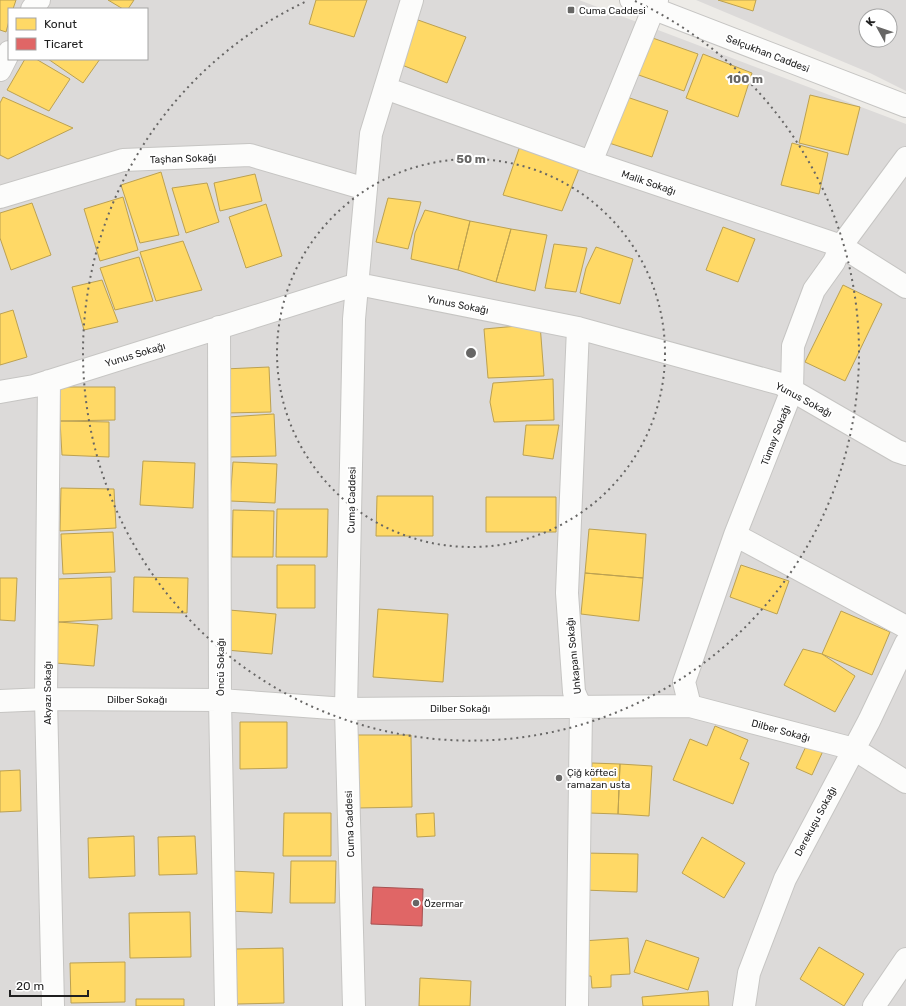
<svg xmlns="http://www.w3.org/2000/svg" width="906" height="1006" font-family="Rubik,sans-serif">
	<style>
		.residential { fill: #dcdad9; fill-rule: evenodd }
		.homes { fill: #ffd966; stroke: #bca151 }
		.shops { fill: #e06666; stroke: #a65151 }
		.lines { fill: none; stroke-linecap: round; stroke-linejoin: round }
		.minor-casing { stroke: #c6c5c3; stroke-width: 24 }
		.tertiary-casing { stroke: #c6c5c3; stroke-width: 24 }
		.minor { stroke: #fcfcfb; stroke-width: 22 }
		.tertiary { stroke: #fcfcfb; stroke-width: 22 }
		.ring { fill: none; stroke: #676665; stroke-width: 2; stroke-dasharray: 2 4 }
		.poi-dot { fill: #676665; stroke: #fff; stroke-width: 1.5 }
		.labels { text-anchor: middle; stroke-width: 4; stroke-linejoin: round; paint-order: stroke }
		.poi-label { font-size: 10px; fill: #1f1f1f; stroke: #fff; text-anchor: start }
		.street-label { font-size: 10px; fill: #1f1f1f; stroke: #fff }
		.centre { fill: #676665; stroke: #fff; stroke-width: 2 }
		.ring-label { font-size: 12px; text-anchor: middle; font-weight: bold; fill: #676665; stroke: #fff; stroke-width: 4; stroke-linejoin: round; paint-order: stroke }
	</style>
	<rect width="100%" height="100%" fill="#edebe7"/>
	<!-- residential -->
	<path class="residential" d="M 0,0 L 579,0 L 906,124 L 906,1006 L 0,1006 ZM 9,9 L 147,9 L 147,59 L 9,59 Z
		M 696,0 L 906,0 L 906,91 L 870,73 ZM 866,16 L 890,16 L 890,40 L 866,40 Z"/>
	<!-- homes -->
	<path class="homes" d="M 0,0 L 16,0 L 13,9 L 9,9 L 9,21 L 6,32 L 0,30 Z
		M 108,0 L 134,0 L 128,9 L 123,9 Z
		M 316,0 L 367,0 L 354,37 L 309,24 Z
		M 718,0 L 756,0 L 753,11 Z
		M 418,20 L 466,37 L 447,83 L 402,65 L 407,42 Z
		M 647,36 L 698,54 L 684,91 L 633,73 Z
		M 703,54 L 752,73 L 738,117 L 686,98 Z
		M 25,59 L 36,59 L 70,79 L 49,111 L 7,90 Z
		M 48,59 L 100,59 L 83,83 Z
		M 621,95 L 668,111 L 652,157 L 606,142 Z
		M 810,95 L 860,107 L 848,155 L 799,143 Z
		M 3,97 L 73,128 L 8,159 L 0,155 L 0,103 Z
		M 521,143 L 582,161 L 562,211 L 503,195 Z
		M 792,143 L 828,153 L 819,194 L 781,185 Z
		M 161,172 L 179,235 L 140,243 L 121,185 Z
		M 255,174 L 262,201 L 220,211 L 214,183 Z
		M 207,183 L 219,222 L 186,233 L 172,188 Z
		M 123,197 L 138,250 L 100,261 L 84,209 Z
		M 388,198 L 421,202 L 408,249 L 376,242 Z
		M 32,203 L 51,255 L 11,270 L 0,238 L 0,213 Z
		M 266,204 L 282,256 L 246,268 L 229,217 Z
		M 425,210 L 470,221 L 458,270 L 411,259 L 415,233 Z
		M 470,221 L 511,229 L 496,282 L 458,270 Z
		M 723,227 L 755,239 L 738,282 L 706,270 Z
		M 511,229 L 547,235 L 535,291 L 496,282 Z
		M 183,241 L 202,290 L 156,301 L 140,252 Z
		M 554,244 L 587,248 L 576,292 L 545,288 Z
		M 596,247 L 633,259 L 620,304 L 580,293 L 586,268 Z
		M 139,257 L 153,301 L 115,310 L 100,268 Z
		M 102,280 L 118,322 L 84,330 L 72,287 Z
		M 843,285 L 882,304 L 845,381 L 805,362 Z
		M 13,310 L 27,357 L 0,365 L 0,314 Z
		M 540,324 L 544,376 L 488,378 L 484,329 Z
		M 269,367 L 271,412 L 226,413 L 224,369 Z
		M 553,379 L 554,420 L 494,422 L 490,402 L 493,383 Z
		M 60,387 L 115,387 L 115,420 L 60,421 Z
		M 274,414 L 276,456 L 229,457 L 228,417 Z
		M 60,421 L 109,422 L 109,457 L 62,455 Z
		M 526,425 L 559,425 L 553,459 L 523,455 Z
		M 143,461 L 195,463 L 193,508 L 140,505 Z
		M 233,462 L 277,464 L 275,503 L 230,501 Z
		M 61,488 L 114,489 L 116,528 L 60,531 Z
		M 377,496 L 433,496 L 433,536 L 376,536 Z
		M 486,497 L 556,497 L 556,532 L 486,532 Z
		M 277,509 L 328,509 L 327,557 L 276,557 Z
		M 233,510 L 274,511 L 273,557 L 232,557 Z
		M 589,529 L 646,534 L 643,578 L 585,573 Z
		M 113,532 L 115,572 L 63,574 L 61,534 Z
		M 277,565 L 315,565 L 315,608 L 277,608 Z
		M 741,565 L 789,581 L 777,614 L 730,597 Z
		M 585,573 L 643,578 L 639,621 L 581,614 Z
		M 111,577 L 112,619 L 58,622 L 57,579 Z
		M 134,577 L 188,578 L 187,613 L 133,612 Z
		M 0,578 L 17,578 L 15,621 L 0,620 Z
		M 378,609 L 448,614 L 443,682 L 373,677 Z
		M 229,610 L 276,614 L 272,654 L 226,650 Z
		M 841,611 L 890,632 L 872,675 L 822,654 Z
		M 58,622 L 98,625 L 94,666 L 55,663 Z
		M 803,649 L 822,654 L 855,676 L 835,712 L 784,685 Z
		M 240,722 L 287,722 L 287,768 L 240,769 Z
		M 715,726 L 748,740 L 740,759 L 749,763 L 733,804 L 673,780 L 690,739 L 707,746 Z
		M 356,735 L 411,735 L 412,807 L 357,808 Z
		M 807,744 L 823,751 L 812,775 L 796,768 Z
		M 592,763 L 620,764 L 618,814 L 589,813 Z
		M 620,764 L 652,766 L 649,816 L 618,814 Z
		M 20,770 L 21,811 L 0,812 L 0,771 Z
		M 284,813 L 331,813 L 331,856 L 283,856 Z
		M 434,813 L 435,836 L 417,837 L 416,814 Z
		M 134,836 L 135,876 L 89,878 L 88,838 Z
		M 195,836 L 197,874 L 159,875 L 158,837 Z
		M 702,837 L 745,863 L 724,898 L 682,873 Z
		M 584,853 L 638,854 L 637,892 L 583,890 Z
		M 291,861 L 336,861 L 335,903 L 290,903 Z
		M 231,871 L 274,873 L 272,913 L 229,911 Z
		M 190,912 L 191,957 L 130,958 L 129,913 Z
		M 628,938 L 630,974 L 611,975 L 611,987 L 592,988 L 591,976 L 583,976 L 582,941 Z
		M 646,940 L 699,958 L 688,990 L 634,972 Z
		M 819,947 L 864,974 L 844,1006 L 800,979 Z
		M 283,948 L 284,1003 L 237,1004 L 236,949 Z
		M 125,962 L 125,1002 L 71,1003 L 70,963 Z
		M 420,978 L 471,981 L 470,1006 L 419,1006 Z
		M 708,991 L 709,1006 L 643,1006 L 642,997 Z
		M 136,999 L 184,999 L 184,1006 L 136,1006 Z"/>
	<!-- shops -->
	<path class="shops" d="M 373,887 L 423,889 L 422,926 L 371,924 Z"/>
	<g class="lines">
		<!-- minor casing -->
		<g class="minor-casing">
			<path id="minor" d="M 32,9 L 39,0
				M 0,70 L 9,52
				M 385,88 L 591,162 L 841,246 L 906,287
				M 591,162 L 657,0
				M 0,197 L 123,160 L 250,155 L 366,189
				M 219,327 L 220,700 L 226,1006
				M 49,381 L 46,699 L 53,1006
				M 0,392 L 34,386 L 358,284 L 578,328 L 781,384 L 897,451 L 906,454
				M 735,535 L 906,627
				M 0,701 L 46,699 L 220,700 L 346,709 L 690,706 L 854,749 L 906,782
				M 690,706 L 684,682 L 735,535 L 792,390 L 793,346 L 814,290 L 834,262 L 841,246 L 906,158
				M 354,1006 L 346,709 L 354,319 L 371,134 L 412,0
				M 577,1006 L 581,708 L 574,692 L 567,593 L 578,328
				M 744,1006 L 749,973 L 785,879 L 869,721 L 906,643
				M 874,1006 L 906,959"/>
		</g>
		<!-- tertiary casing -->
		<g class="tertiary-casing">
			<path id="tertiary" d="M 631,0 L 906,106"/>
		</g>
		<!-- minor -->
		<use href="#minor" class="minor"/>
		<!-- tertiary -->
		<use href="#tertiary" class="tertiary"/>
	</g>
	<!-- distance rings -->
	<g class="ring">
		<circle cx="471" cy="353" r="194"/>
		<path d="M635 1A388 388 0 1 1 307 1"/>
	</g>
	<!-- markers -->
	<g class="poi-dot">
		<rect x="567" y="6" width="8" height="8" rx="2"/>
		<circle cx="559" cy="778" r="4"/>
		<circle cx="416" cy="903" r="4"/>
	</g>
	<g class="labels">
		<!-- poi labels -->
		<g class="poi-label">
			<text x="579" y="14">Cuma Caddesi</text>
			<text x="567" y="776">Çiğ köfteci<tspan x="567" dy="12">ramazan usta</tspan></text>
			<text x="424" y="907">Özermar</text>
		</g>
		<!-- street labels -->
		<g class="street-label">
			<text transform="translate(768 53) rotate(21)" y="4">Selçukhan Caddesi</text>
			<text transform="translate(183 158) rotate(-2)" y="4">Taşhan Sokağı</text>
			<text transform="translate(649 182) rotate(19)" y="4">Malik Sokağı</text>
			<text transform="translate(458 304) rotate(11)" y="4">Yunus Sokağı</text>
			<text transform="translate(135 354) rotate(-17)" y="4">Yunus Sokağı</text>
			<text transform="translate(804 399) rotate(28)" y="4">Yunus Sokağı</text>
			<text transform="translate(775 435) rotate(-69)" y="4">Tümay Sokağı</text>
			<text transform="translate(351 500) rotate(-89)" y="4">Cuma Caddesi</text>
			<text transform="translate(573 656) rotate(-96)" y="4">Unkapanı Sokağı</text>
			<text transform="translate(220 667) rotate(-90)" y="4">Öncü Sokağı</text>
			<text transform="translate(47 693) rotate(-90)" y="4">Akyazı Sokağı</text>
			<text x="137" y="703">Dilber Sokağı</text>
			<text x="460" y="712">Dilber Sokağı</text>
			<text transform="translate(781 730) rotate(15)" y="4">Dilber Sokağı</text>
			<text transform="translate(815 821) rotate(-62)" y="4">Derekuşu Sokağı</text>
			<text transform="translate(349 824) rotate(-92)" y="4">Cuma Caddesi</text>
		</g>
	</g>
	<circle cx="471" cy="353" r="6" class="centre"/>
	<g class="ring-label">
		<text x="745" y="83">100 m</text>
		<text x="471" y="163">50 m</text>
	</g>
	<!-- legend -->
	<rect x="8" y="8" width="140" height="52" fill="#ffffff" stroke="#a5a5a5"/>
	<rect x="16" y="18" width="20" height="12" fill="#ffd966" stroke="#a5a5a5"/>
	<text x="44" y="28" font-size="12" fill="#1f1f1f">Konut</text>
	<rect x="16" y="38" width="20" height="12" fill="#e06666" stroke="#a5a5a5"/>
	<text x="44" y="48" font-size="12" fill="#1f1f1f">Ticaret</text>
	<!-- north arrow -->
	<g transform="translate(878 28) rotate(310)"><circle r="19" fill="#ffffff" stroke="#a5a5a5"/>
	<path d="M0-3L7 15L0 10L-7 15Z" fill="#676665"/>
	<text y="-6" font-size="11" font-weight="bold" text-anchor="middle" fill="#1f1f1f">K</text>
	</g>
	<!-- scale -->
	<path d="M10 990v6h78v-6" fill="none" stroke="#1f1f1f" stroke-width="2"/>
	<text x="16" y="990" font-size="12" fill="#1f1f1f" stroke="#ffffff" stroke-width="3" paint-order="stroke">20 m</text>
</svg>
